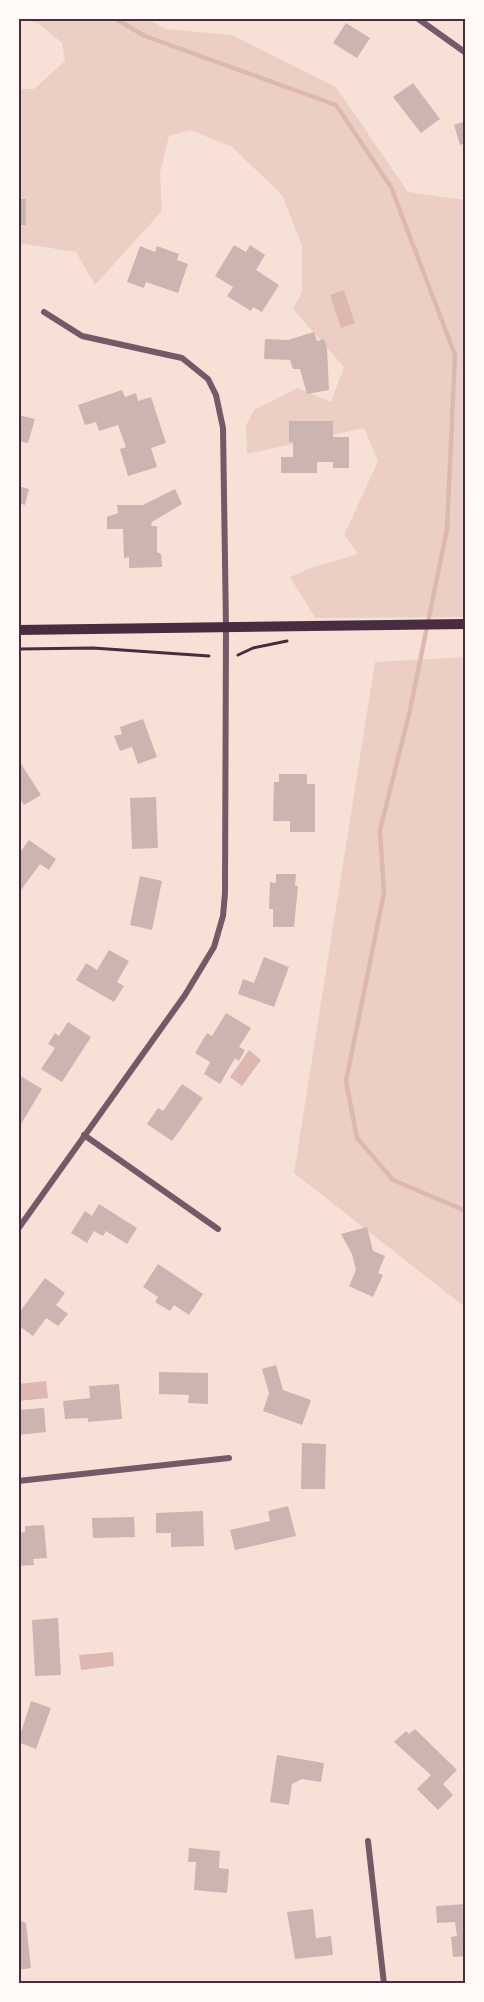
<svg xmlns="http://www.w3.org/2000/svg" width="484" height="2002" font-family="'PT Serif',serif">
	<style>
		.green { fill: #ebcfc5 }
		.water { fill: #dcb8b0 }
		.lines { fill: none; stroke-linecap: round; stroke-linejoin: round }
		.stream { stroke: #dcb8b0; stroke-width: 4.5 }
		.building { fill: #ccb4b1 }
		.path { stroke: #4a2c40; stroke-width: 3 }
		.minor { stroke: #755966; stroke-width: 6 }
		.secondary { stroke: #4a2c40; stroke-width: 10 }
		.neatline { fill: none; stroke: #4a2c40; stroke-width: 2 }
	</style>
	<rect width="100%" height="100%" fill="#f7e1d7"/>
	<!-- green -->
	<path class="green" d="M 18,18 L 147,18 L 165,29 L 232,35 L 336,87 L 408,192 L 466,200 L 466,617 L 315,618 L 290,577 L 314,567 L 358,554 L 344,535 L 378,461 L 364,428 L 247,454 L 246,425 L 255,409 L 298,388 L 331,402 L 344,367 L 293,309 L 302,292 L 302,246 L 282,195 L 232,147 L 190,130 L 169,136 L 160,173 L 162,211 L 95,285 L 76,252 L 18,243 L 18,89 L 34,89 L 65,61 L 62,43 L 38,23 Z
		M 466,657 L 466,1308 L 294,1173 L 375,662 Z"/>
	<!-- water -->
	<path class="water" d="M 344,290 L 355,323 L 341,328 L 330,295 Z
		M 249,1050 L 261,1060 L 242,1086 L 230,1077 Z
		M 46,1381 L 48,1398 L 18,1401 L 18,1384 Z
		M 113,1652 L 114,1666 L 81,1670 L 79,1655 Z"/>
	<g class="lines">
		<!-- stream -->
		<path class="stream" d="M 114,18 L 145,36 L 336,105 L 391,187 L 455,355 L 447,529 L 410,710 L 380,830 L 384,893 L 346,1081 L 357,1138 L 393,1180 L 466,1211"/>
	</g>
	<!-- building -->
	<path class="building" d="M 346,23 L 370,38 L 357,58 L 333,43 Z
		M 413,83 L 440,119 L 421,133 L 393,97 Z
		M 466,121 L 466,143 L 460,145 L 454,125 Z
		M 18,199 L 26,199 L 26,225 L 18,225 Z
		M 234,245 L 246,252 L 250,245 L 265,255 L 256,270 L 279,285 L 262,312 L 253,307 L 251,311 L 227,296 L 233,287 L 215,276 Z
		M 140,246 L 155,252 L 157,246 L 179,254 L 177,260 L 188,264 L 178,293 L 146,282 L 144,288 L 127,282 Z
		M 314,332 L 317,341 L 324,339 L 327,348 L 329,390 L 307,394 L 300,369 L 293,369 L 290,360 L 264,359 L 265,339 L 288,340 Z
		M 122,390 L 125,397 L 136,393 L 138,401 L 151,397 L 166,443 L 151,448 L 157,467 L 128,476 L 120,449 L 126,447 L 118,425 L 99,431 L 96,422 L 85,425 L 78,405 Z
		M 18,415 L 35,419 L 28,443 L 18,441 Z
		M 289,421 L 333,421 L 333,437 L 349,437 L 349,468 L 333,468 L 333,462 L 317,462 L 317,473 L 281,473 L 281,457 L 293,457 L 293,442 L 289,442 Z
		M 18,486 L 29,489 L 25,505 L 18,503 Z
		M 175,489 L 182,504 L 152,522 L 151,526 L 157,526 L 157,552 L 161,554 L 162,567 L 129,568 L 129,557 L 124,558 L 123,529 L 107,529 L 107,517 L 118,513 L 117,505 L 143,505 Z
		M 143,719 L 157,757 L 138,764 L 132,747 L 120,751 L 114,736 L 122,734 L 120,727 Z
		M 18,759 L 41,795 L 24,805 L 18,796 Z
		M 279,774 L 307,774 L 307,784 L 315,784 L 315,832 L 290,832 L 290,821 L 273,821 L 274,782 L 279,782 Z
		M 156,797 L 158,848 L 132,849 L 130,798 Z
		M 29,840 L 56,859 L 49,870 L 40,864 L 18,894 L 18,855 Z
		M 276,874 L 296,874 L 295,886 L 298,886 L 294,927 L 273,927 L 273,909 L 269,909 L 270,882 L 276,883 Z
		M 140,876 L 162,881 L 152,930 L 130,925 Z
		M 109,950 L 129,961 L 117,982 L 124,986 L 114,1002 L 76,980 L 86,963 L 97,970 Z
		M 264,957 L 289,967 L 274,1007 L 238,994 L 243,979 L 254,983 Z
		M 226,1013 L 251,1028 L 239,1047 L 245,1050 L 239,1061 L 235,1058 L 220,1084 L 204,1074 L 210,1062 L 195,1053 L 207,1033 L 212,1036 Z
		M 68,1022 L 91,1037 L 62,1082 L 41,1069 L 55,1048 L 48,1044 L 55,1033 L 59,1036 Z
		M 19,1075 L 42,1089 L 18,1129 L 18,1076 Z
		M 182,1084 L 203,1098 L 172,1141 L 147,1124 L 158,1108 L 163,1111 Z
		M 99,1204 L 137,1228 L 127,1244 L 106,1231 L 103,1236 L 94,1231 L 87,1243 L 71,1233 L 85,1211 L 92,1216 Z
		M 367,1227 L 373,1251 L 385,1256 L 378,1273 L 383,1275 L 373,1297 L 349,1286 L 356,1270 L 352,1254 L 341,1234 Z
		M 158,1264 L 203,1294 L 189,1315 L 174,1305 L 170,1311 L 155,1302 L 158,1297 L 143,1287 Z
		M 45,1278 L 65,1293 L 56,1305 L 68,1314 L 58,1326 L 46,1318 L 33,1336 L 18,1325 L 18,1314 Z
		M 276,1365 L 283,1390 L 311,1400 L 302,1425 L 263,1411 L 269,1393 L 262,1369 Z
		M 159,1372 L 208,1373 L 208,1404 L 188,1403 L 189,1395 L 159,1394 Z
		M 119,1384 L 122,1419 L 88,1422 L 88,1418 L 65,1419 L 63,1401 L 90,1398 L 89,1386 Z
		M 44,1408 L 46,1432 L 18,1435 L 18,1410 Z
		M 302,1443 L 326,1444 L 325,1489 L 301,1489 Z
		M 288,1506 L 296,1536 L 235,1550 L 230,1530 L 270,1521 L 268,1511 Z
		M 203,1511 L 204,1546 L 171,1547 L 171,1533 L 156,1533 L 156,1513 Z
		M 134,1517 L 135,1537 L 93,1538 L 92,1518 Z
		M 44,1525 L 47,1558 L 33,1559 L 34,1565 L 18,1566 L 18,1533 L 25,1532 L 25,1526 Z
		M 58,1618 L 61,1675 L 35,1676 L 32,1620 Z
		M 31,1701 L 51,1708 L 36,1749 L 18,1742 Z
		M 415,1729 L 457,1770 L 443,1784 L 453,1795 L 438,1810 L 417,1789 L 431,1775 L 394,1742 L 406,1731 L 409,1734 Z
		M 277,1755 L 324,1763 L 321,1782 L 302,1779 L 292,1784 L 289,1805 L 270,1802 Z
		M 189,1848 L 220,1851 L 219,1868 L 229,1869 L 227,1893 L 194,1890 L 196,1862 L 188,1862 Z
		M 466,1904 L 466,1956 L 453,1957 L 451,1937 L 457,1936 L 455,1922 L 437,1923 L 436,1906 Z
		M 313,1909 L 316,1938 L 331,1936 L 333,1955 L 295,1959 L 287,1912 Z
		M 18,1920 L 26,1923 L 31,1968 L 18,1970 Z"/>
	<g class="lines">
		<!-- path -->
		<path class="path" d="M 18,649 L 93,648 L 209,656
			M 238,655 L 253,648 L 287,641"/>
		<!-- minor -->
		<path class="minor" d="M 417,18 L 466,53
			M 84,1135 L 218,1229
			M 18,1229 L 185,995 L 214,947 L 223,916 L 225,893 L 226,627 L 223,428 L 216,395 L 208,379 L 182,358 L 82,336 L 44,312
			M 18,1481 L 229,1458
			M 368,1841 L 384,1984"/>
		<!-- secondary -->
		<path class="secondary" d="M 18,630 L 466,624"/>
	</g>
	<!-- border -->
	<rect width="484" height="2002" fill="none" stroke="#fffaf5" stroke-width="39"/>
	<rect x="20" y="20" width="444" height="1962" class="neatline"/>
</svg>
